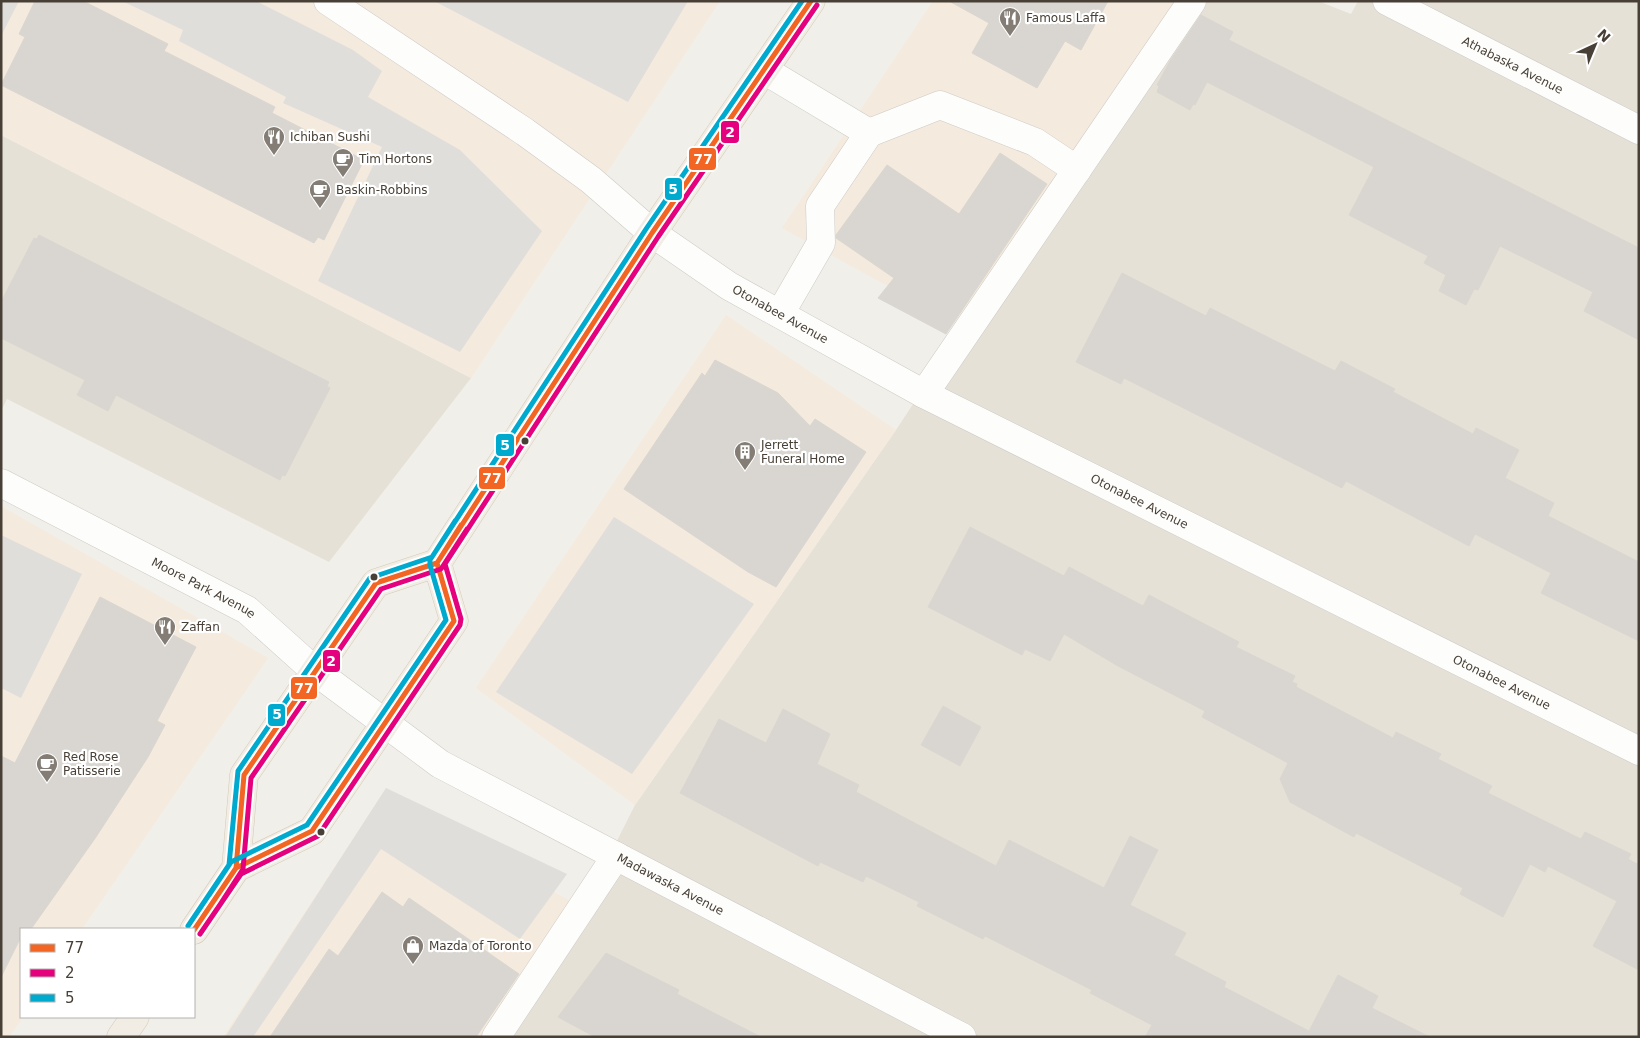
<svg xmlns="http://www.w3.org/2000/svg" width="1640" height="1038" font-family="'DejaVu Sans',sans-serif">
	<style>
		.residential { fill: #e6e1d7 }
		.commercial { fill: #f4eadd }
		.parking { fill: #e0deda }
		.building { fill: #d9d6d1; stroke: #dad6d0 }
		.lines { fill: none; stroke-linecap: round; stroke-linejoin: round }
		.minor-casing { stroke: #cecbc6; stroke-width: 29 }
		.major-casing { stroke: #d4cbb7; stroke-width: 29 }
		.minor { stroke: #fdfdfc; stroke-width: 28 }
		.major { stroke: #f1ece4; stroke-width: 28 }
		.bus-1-casing { stroke: #fff; stroke-width: 9 }
		.bus-2-casing { stroke: #fff; stroke-width: 9 }
		.bus-3-casing { stroke: #fff; stroke-width: 9 }
		.bus-1 { stroke: #f26522; stroke-width: 5 }
		.bus-2 { stroke: #e5007d; stroke-width: 5 }
		.bus-3 { stroke: #00a9ce; stroke-width: 5 }
		.bus-dot { fill: #484036; stroke: #fff; stroke-width: 2 }
		.labels { text-anchor: middle; stroke-width: 4.5; stroke-linejoin: round; paint-order: stroke }
		.poi-label { font-size: 12px; fill: #484036; stroke: #fff; text-anchor: start }
		.street-label { font-size: 12px; fill: #484036; stroke: #fff }
		.line-badge { stroke: #fff; stroke-width: 2 }
		.badge-label { font-size: 14px; text-anchor: middle; font-weight: bold; fill: #fff }
	</style>
	<rect width="100%" height="100%" fill="#f1efea"/>
	<!-- residential -->
	<path class="residential" d="M 1177,1 L 1318,1 L 1351,14 L 1358,1 L 1639,1 L 1639,1037 L 495,1037 L 583,908 L 635,805 L 896,430 Z
		M 1,135 L 471,378 L 329,562 L 7,399 L 1,411 Z"/>
	<!-- commercial -->
	<path class="commercial" d="M 1,1 L 720,1 L 471,378 L 1,135 Z
		M 933,1 L 1177,1 L 964,328 L 782,228 Z
		M 726,315 L 896,430 L 635,805 L 476,688 Z
		M 1,506 L 268,658 L 82,929 L 21,929 L 23,1017 L 9,1037 L 1,1037 Z
		M 381,796 L 583,908 L 495,1037 L 223,1037 Z"/>
	<!-- parking -->
	<path class="parking" d="M 1,1 L 19,1 L 1,36 Z
		M 122,1 L 256,1 L 353,50 L 382,71 L 368,97 L 460,150 L 542,231 L 460,352 L 318,281 L 382,147 L 283,103 L 286,97 L 179,41 L 183,30 Z
		M 434,1 L 688,1 L 628,102 Z
		M 614,517 L 754,604 L 632,774 L 496,692 Z
		M 1,535 L 82,574 L 21,698 L 1,688 Z
		M 386,788 L 567,874 L 520,939 L 381,849 L 253,1037 L 225,1037 Z"/>
	<!-- building -->
	<path class="building" d="M 35,1 L 83,1 L 168,44 L 164,51 L 275,107 L 272,113 L 364,160 L 324,240 L 318,237 L 314,243 L 1,85 L 25,37 L 19,34 Z
		M 949,1 L 1108,1 L 1081,50 L 1065,41 L 1037,88 L 972,53 L 989,23 Z
		M 1201,15 L 1233,32 L 1229,40 L 1639,248 L 1639,340 L 1584,311 L 1593,292 L 1500,246 L 1478,290 L 1474,289 L 1466,305 L 1439,291 L 1446,275 L 1424,263 L 1428,256 L 1349,215 L 1374,167 L 1207,82 L 1195,105 L 1193,104 L 1190,110 L 1157,92 L 1159,86 L 1157,85 L 1170,61 Z
		M 1000,153 L 1047,184 L 946,334 L 878,298 L 894,278 L 836,238 L 836,235 L 887,165 L 959,214 Z
		M 39,235 L 329,382 L 327,386 L 330,388 L 285,476 L 282,475 L 280,480 L 116,395 L 108,411 L 77,395 L 85,380 L 1,338 L 1,302 L 34,238 L 37,239 Z
		M 1122,273 L 1206,316 L 1210,308 L 1335,371 L 1341,361 L 1395,389 L 1393,392 L 1473,434 L 1476,428 L 1519,450 L 1505,478 L 1554,503 L 1548,516 L 1639,562 L 1639,641 L 1541,593 L 1551,573 L 1475,534 L 1469,546 L 1346,481 L 1342,488 L 1124,378 L 1121,384 L 1076,362 Z
		M 715,360 L 778,393 L 810,426 L 815,419 L 866,452 L 776,587 L 748,572 L 624,489 L 702,373 L 705,376 Z
		M 970,527 L 1064,576 L 1069,567 L 1143,606 L 1149,595 L 1239,642 L 1236,647 L 1295,676 L 1292,682 L 1297,684 L 1296,687 L 1393,738 L 1396,732 L 1441,754 L 1438,759 L 1492,786 L 1488,793 L 1581,839 L 1585,832 L 1631,854 L 1628,859 L 1637,864 L 1639,860 L 1639,970 L 1593,946 L 1617,901 L 1548,866 L 1545,872 L 1530,864 L 1503,917 L 1460,894 L 1463,888 L 1356,833 L 1354,837 L 1290,802 L 1280,779 L 1288,763 L 1202,717 L 1205,711 L 1118,666 L 1064,634 L 1050,661 L 1025,649 L 1022,655 L 928,607 Z
		M 100,597 L 196,647 L 157,721 L 165,725 L 148,757 L 96,837 L 31,929 L 21,929 L 21,937 L 1,977 L 1,756 L 15,763 Z
		M 943,706 L 981,727 L 960,766 L 921,745 Z
		M 783,709 L 830,734 L 817,764 L 859,785 L 856,792 L 996,866 L 1009,840 L 1104,888 L 1130,836 L 1158,850 L 1130,905 L 1186,933 L 1174,955 L 1226,982 L 1224,987 L 1309,1031 L 1338,975 L 1378,996 L 1372,1008 L 1430,1037 L 1145,1037 L 1152,1025 L 1090,993 L 1092,990 L 985,936 L 983,939 L 917,906 L 919,902 L 866,876 L 863,882 L 820,862 L 818,866 L 680,793 L 719,719 L 766,743 Z
		M 382,892 L 403,907 L 409,898 L 519,974 L 476,1037 L 270,1037 L 329,949 L 338,956 Z
		M 606,953 L 679,990 L 677,994 L 761,1037 L 595,1037 L 558,1017 Z"/>
	<g class="lines">
		<!-- minor casing -->
		<g class="minor-casing">
			<g id="minor">
				<path id="s1" d="M 328,1 L 525,132 L 591,180 L 652,233 L 729,286 L 924,394 L 1639,751"/>
				<path id="s2" d="M 1387,1 L 1639,130"/>
				<path d="M 764,70 L 869,133 L 820,206 L 821,243 L 780,314"/>
				<path d="M 869,133 L 940,105 L 1035,142 L 1077,170"/>
				<path d="M 924,394 L 1192,1"/>
				<path id="s3" d="M 1,483 L 247,610 L 315,671 L 440,764 L 962,1037"/>
				<path d="M 496,1037 L 616,856"/>
			</g>
		</g>
		<!-- major casing -->
		<g class="major-casing">
			<path id="major" d="M 236,868 L 312,831 L 454,621 L 437,563
				M 194,930 L 236,868 L 244,775 L 376,583 L 437,563 L 652,233 L 811,1
				M 121,1037 L 135,1017"/>
		</g>
		<!-- minor -->
		<use href="#minor" class="minor"/>
		<!-- major -->
		<use href="#major" class="major"/>
		<!-- bus-1 casing -->
		<g class="bus-1-casing">
			<path id="bus-1" d="M 215,899 L 236,868 L 244,775 L 376,583 L 437,563 L 461,525
				M 194,930 L 236,868 L 312,831 L 454,621 L 437,563 L 652,233 L 811,1"/>
		</g>
		<!-- bus-2 casing -->
		<g class="bus-2-casing">
			<path id="bus-2" d="M 221,903 L 243,869 L 251,778 L 381,589 L 441,569 L 467,529
				M 200,934 L 241,874 L 318,836 L 460,625 L 461,619 L 445,564 L 658,237 L 817,5"/>
		</g>
		<!-- bus-3 casing -->
		<g class="bus-3-casing">
			<path id="bus-3" d="M 209,895 L 229,865 L 238,771 L 370,578 L 432,557 L 455,521
				M 188,926 L 231,862 L 307,825 L 446,620 L 430,565 L 430,560 L 646,229 L 802,1"/>
		</g>
		<!-- bus-1 -->
		<use href="#bus-1" class="bus-1"/>
		<!-- bus-2 -->
		<use href="#bus-2" class="bus-2"/>
		<!-- bus-3 -->
		<use href="#bus-3" class="bus-3"/>
	</g>
	<!-- icons -->
	<defs>
		<g id="restaurant-pin" transform="scale(1.125)"><path d="M0 17L-7.5 6A9.5 9.5 0 1 1 7.5 6Z" fill="#837d75" stroke="#fff"/><path d="M-5-6h1v4h1v-4h1v4h1v-4h1v5L-1.5 .5V6h-2V.5L-5-1ZM5-6V6H3V1.5H1.5Q1.5-4 5-6Z" fill="#fff"/></g>
		<g id="cafe-pin" transform="scale(1.125)"><path d="M0 17L-7.5 6A9.5 9.5 0 1 1 7.5 6Z" fill="#837d75" stroke="#fff"/><path d="M-5.5-4.5H6V0H3Q3 3.5 0 3.5H-2.5Q-5.5 3.5-5.5 0ZM3-3.2v2h1.7v-2ZM-6 4.5H4V6H-6Z" fill="#fff"/></g>
		<g id="building-pin" transform="scale(1.125)"><path d="M0 17L-7.5 6A9.5 9.5 0 1 1 7.5 6Z" fill="#837d75" stroke="#fff"/><path d="M-4-6H4V6H1V3H-1V6H-4ZM-2.5-4.3h1.7v1.8h-1.7ZM.8-4.3h1.7v1.8H.8ZM-2.5-1h1.7V.8h-1.7ZM.8-1h1.7V.8H.8Z" fill="#fff"/></g>
		<g id="shop-pin" transform="scale(1.125)"><path d="M0 17L-7.5 6A9.5 9.5 0 1 1 7.5 6Z" fill="#837d75" stroke="#fff"/><path d="M-5-2.5h2.3a2.7 3.5 0 0 1 5.4 0H5L5.5 6h-11ZM-1.5-2.5h3a1.5 2.3 0 0 0-3 0Z" fill="#fff"/></g>
	</defs>
	<g fill-rule="evenodd">
		<use href="#restaurant-pin" x="1010" y="18"/>
		<use href="#restaurant-pin" x="274" y="137"/>
		<use href="#cafe-pin" x="343" y="159"/>
		<use href="#cafe-pin" x="320" y="190"/>
		<use href="#building-pin" x="745" y="452"/>
		<use href="#restaurant-pin" x="165" y="627"/>
		<use href="#cafe-pin" x="47" y="764"/>
		<use href="#shop-pin" x="413" y="946"/>
	</g>
	<!-- markers -->
	<g class="bus-dot">
		<circle cx="525" cy="441" r="4.5"/>
		<circle cx="374" cy="577" r="4.5"/>
		<circle cx="321" cy="832" r="4.5"/>
	</g>
	<g class="labels">
		<!-- poi labels -->
		<g class="poi-label">
			<text x="1026" y="22">Famous Laffa</text>
			<text x="290" y="141">Ichiban Sushi</text>
			<text x="359" y="163">Tim Hortons</text>
			<text x="336" y="194">Baskin-Robbins</text>
			<text x="761" y="449">Jerrett<tspan x="761" dy="14">Funeral Home</tspan></text>
			<text x="181" y="631">Zaffan</text>
			<text x="63" y="761">Red Rose<tspan x="63" dy="14">Patisserie</tspan></text>
			<text x="429" y="950">Mazda of Toronto</text>
		</g>
		<!-- street labels -->
		<g class="street-label">
			<text dy="4" stroke="none"><textPath href="#s2" startOffset="141">Athabaska Avenue</textPath></text>
			<text dy="4" stroke="none"><textPath href="#s1" startOffset="551">Otonabee Avenue</textPath></text>
			<text dy="4" stroke="none"><textPath href="#s1" startOffset="956">Otonabee Avenue</textPath></text>
			<text dy="4" stroke="none"><textPath href="#s3" startOffset="228">Moore Park Avenue</textPath></text>
			<text dy="4" stroke="none"><textPath href="#s1" startOffset="1361">Otonabee Avenue</textPath></text>
			<text dy="4" stroke="none"><textPath href="#s3" startOffset="784">Madawaska Avenue</textPath></text>
		</g>
	</g>
	<g class="line-badge">
		<rect x="720" y="120" width="20" height="24" rx="5" fill="#e5007d"/>
		<rect x="688" y="147" width="29" height="24" rx="5" fill="#f26522"/>
		<rect x="664" y="177" width="19" height="24" rx="5" fill="#00a9ce"/>
		<rect x="495" y="433" width="20" height="24" rx="5" fill="#00a9ce"/>
		<rect x="478" y="466" width="28" height="24" rx="5" fill="#f26522"/>
		<rect x="322" y="649" width="19" height="24" rx="5" fill="#e5007d"/>
		<rect x="290" y="676" width="28" height="24" rx="5" fill="#f26522"/>
		<rect x="267" y="703" width="19" height="24" rx="5" fill="#00a9ce"/>
	</g>
	<g class="badge-label">
		<text x="730" y="137">2</text>
		<text x="703" y="164">77</text>
		<text x="673" y="194">5</text>
		<text x="505" y="450">5</text>
		<text x="492" y="483">77</text>
		<text x="331" y="666">2</text>
		<text x="304" y="693">77</text>
		<text x="277" y="719">5</text>
	</g>
	<!-- border -->
	<rect width="1640" height="1038" fill="none" stroke="#484036" stroke-width="5"/>
	<!-- legend -->
	<rect x="20" y="928" width="175" height="90" fill="#ffffff" stroke="#b6b3af"/>
	<rect x="30" y="944" width="25" height="8" fill="#f26522" stroke="#b6b3af"/>
	<text x="65" y="953" font-size="15" fill="#484036">77</text>
	<rect x="30" y="969" width="25" height="8" fill="#e5007d" stroke="#b6b3af"/>
	<text x="65" y="978" font-size="15" fill="#484036">2</text>
	<rect x="30" y="994" width="25" height="8" fill="#00a9ce" stroke="#b6b3af"/>
	<text x="65" y="1003" font-size="15" fill="#484036">5</text>
	<!-- north arrow -->
	<g transform="translate(1595 45) rotate(44)" stroke="#ffffff" stroke-width="4" paint-order="stroke">
	<path d="M0-4L9 19L0 12L-9 19Z" fill="#484036"/>
	<text y="-8" font-size="14" font-weight="bold" text-anchor="middle" fill="#484036">N</text>
	</g>
</svg>
